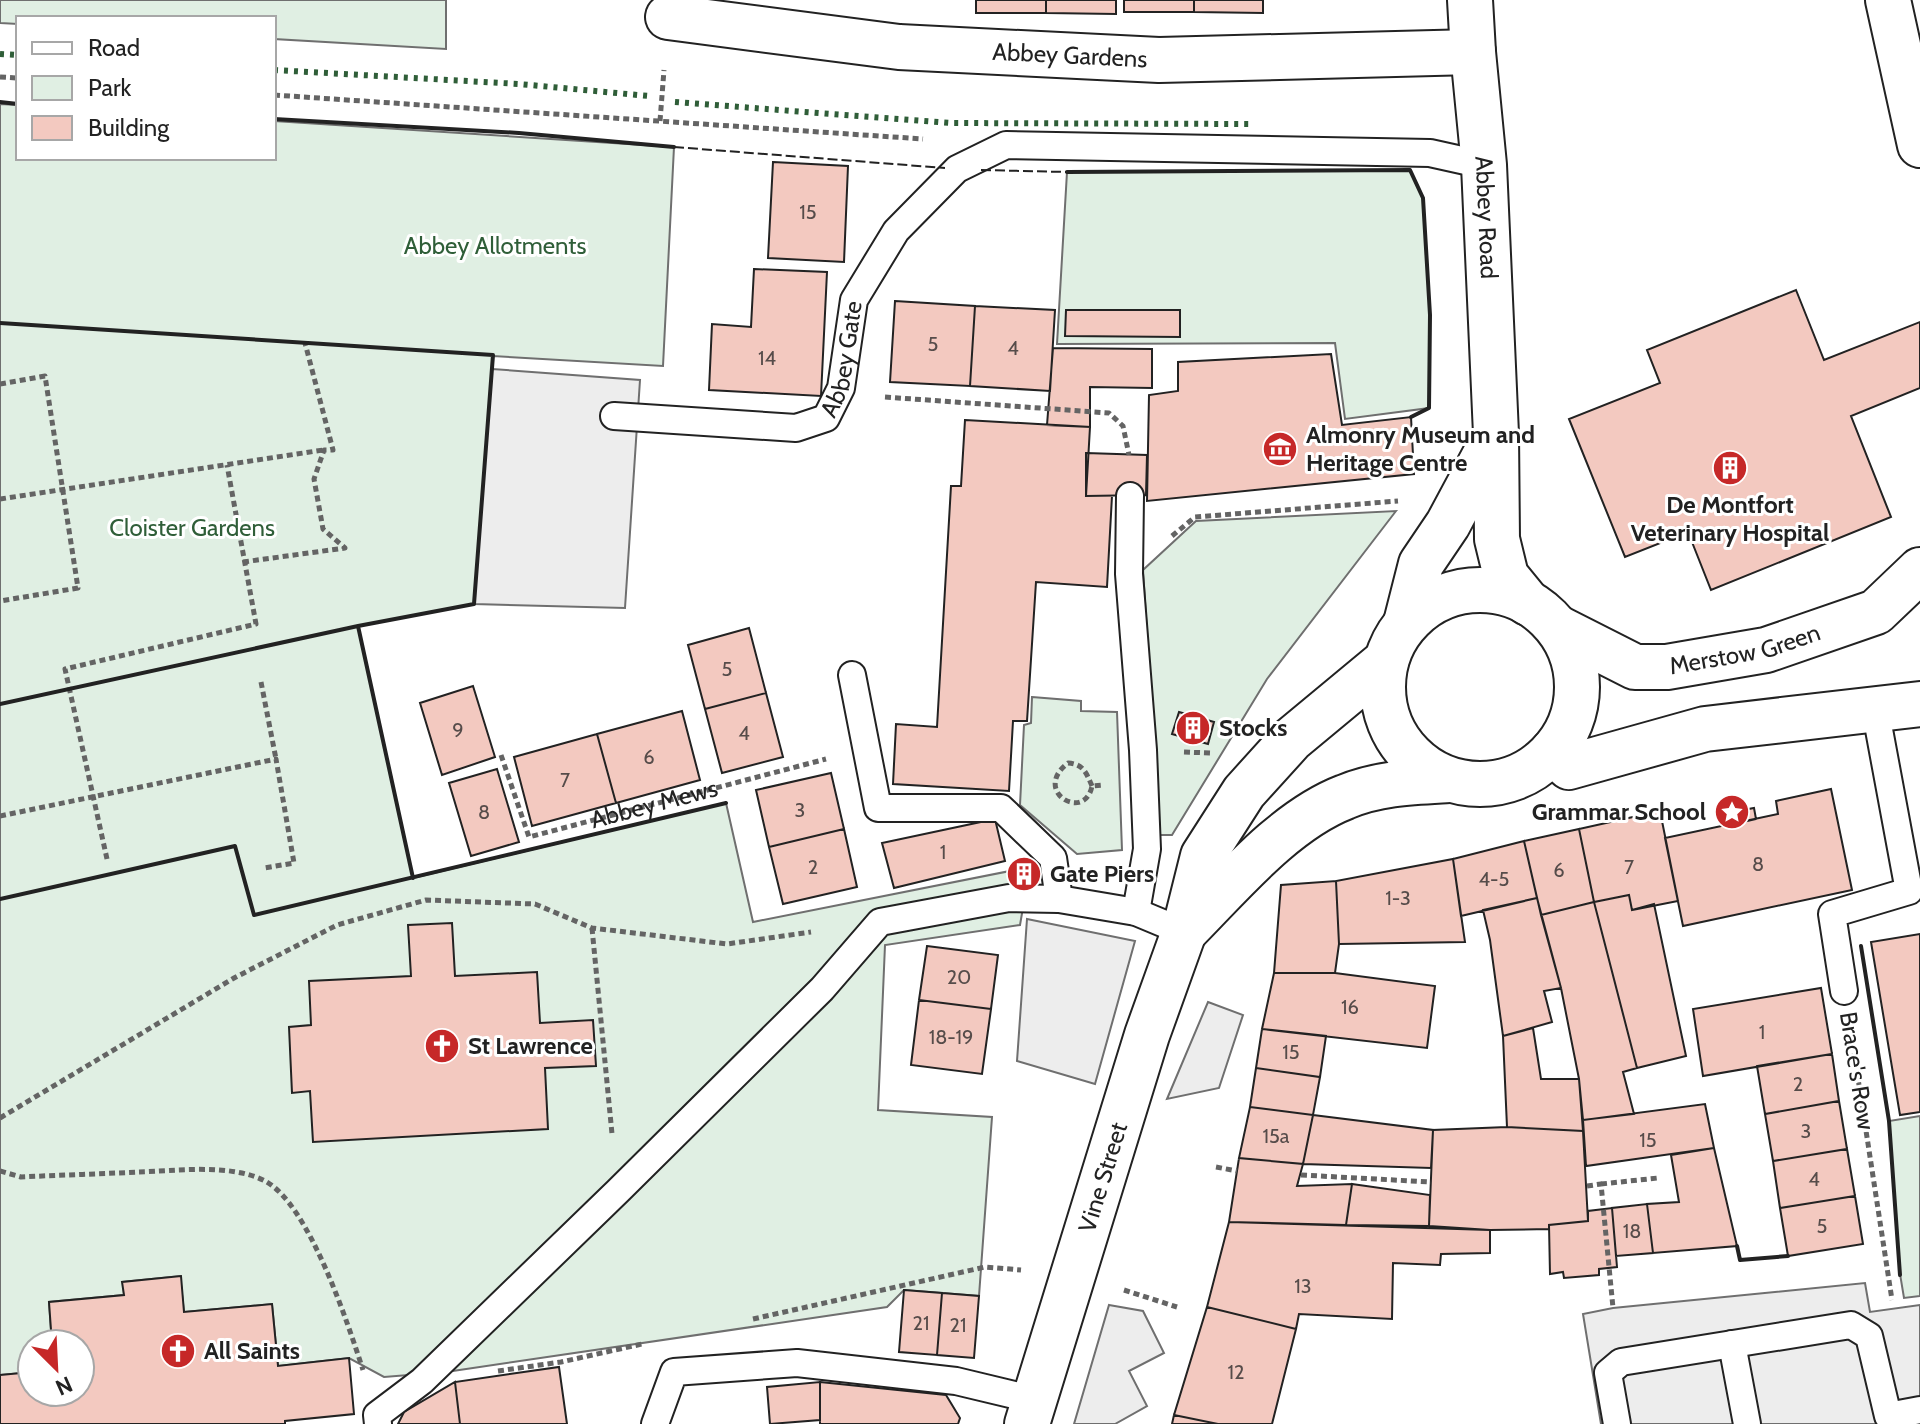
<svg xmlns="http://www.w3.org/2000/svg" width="1920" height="1424" font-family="Cabin,sans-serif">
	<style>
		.green { fill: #e0efe3; stroke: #6f6f6f; stroke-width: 2 }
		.parking { fill: #ededed; stroke: #6f6f6f; stroke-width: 2 }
		.building { fill: #f3c9c0; stroke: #222; stroke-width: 2 }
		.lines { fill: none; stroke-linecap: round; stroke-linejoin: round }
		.service-casing { stroke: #222; stroke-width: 30 }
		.minor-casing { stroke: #222; stroke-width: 48 }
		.primary-casing { stroke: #222; stroke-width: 48 }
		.path { stroke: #646464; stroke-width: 5; stroke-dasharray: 6 4; stroke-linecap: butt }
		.service { stroke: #fff; stroke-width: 26 }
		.minor { stroke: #fff; stroke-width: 44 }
		.primary { stroke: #fff; stroke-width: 44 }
		.hedge { stroke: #2f5e38; stroke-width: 6; stroke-dasharray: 4 6; stroke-linecap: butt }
		.fence { stroke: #222; stroke-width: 2; stroke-dasharray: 10 4; stroke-linecap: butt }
		.wall { stroke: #222; stroke-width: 4 }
		.labels { text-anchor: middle; stroke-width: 6; stroke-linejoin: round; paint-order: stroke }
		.number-label { font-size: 20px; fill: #564c4a }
		.street-label { font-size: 24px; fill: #222; stroke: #fff }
		.park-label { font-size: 24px; fill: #2f5e38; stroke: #fff }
		.poi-label { font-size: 24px; font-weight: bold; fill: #222; stroke: #fff; text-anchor: start }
	</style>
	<rect width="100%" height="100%" fill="#fff"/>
	<!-- green -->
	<path class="green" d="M 0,0 L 446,0 L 446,49 L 274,39 L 274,18 L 18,18 L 18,24 L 0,23 Z
		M 0,104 L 18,105 L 18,158 L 274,158 L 274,121 L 674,147 L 663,366 L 493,356 L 474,604 L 358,626 L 413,878 L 726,803 L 753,922 L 1030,867 L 1020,925 L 885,945 L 878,1110 L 992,1117 L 979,1296 L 904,1290 L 887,1307 L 446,1372 L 384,1377 L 349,1358 L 278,1366 L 272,1304 L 184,1312 L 180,1276 L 123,1282 L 124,1295 L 49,1302 L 52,1344 L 32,1344 L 32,1372 L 0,1375 Z
		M 1410,170 L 1423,198 L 1430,315 L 1429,408 L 1345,419 L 1335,343 L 1057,344 L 1067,172 Z
		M 1396,511 L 1267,679 L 1172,835 L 1160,835 L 1143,570 L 1196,521 Z
		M 1032,697 L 1081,701 L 1081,711 L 1117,712 L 1122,850 L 1077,854 L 1020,805 L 1024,725 L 1031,723 Z
		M 1920,1116 L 1920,1296 L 1904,1298 L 1900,1274 L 1889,1121 Z"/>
	<!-- parking -->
	<path class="parking" d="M 492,369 L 640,380 L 625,608 L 474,604 Z
		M 1027,919 L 1135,941 L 1095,1084 L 1017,1061 Z
		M 1208,1002 L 1243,1015 L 1219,1088 L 1167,1099 Z
		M 1865,1283 L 1870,1312 L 1920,1305 L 1920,1424 L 1601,1424 L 1583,1314 L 1613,1308 Z
		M 1109,1305 L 1143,1311 L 1164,1353 L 1129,1371 L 1147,1406 L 1115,1424 L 1074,1424 Z"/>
	<!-- building -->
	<path class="building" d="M 976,0 L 1046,0 L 1046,13 L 976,13 Z
		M 1046,0 L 1116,0 L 1116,14 L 1046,13 Z
		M 1124,0 L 1194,0 L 1194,12 L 1124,12 Z
		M 1194,0 L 1263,0 L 1263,13 L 1194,12 Z
		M 773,162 L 848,166 L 844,262 L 768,258 Z
		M 754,269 L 827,272 L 821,396 L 709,390 L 712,324 L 751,327 Z
		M 1796,290 L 1824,360 L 1920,322 L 1920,388 L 1851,416 L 1891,517 L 1711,590 L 1688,532 L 1625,557 L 1569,419 L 1660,383 L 1647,350 Z
		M 895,301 L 975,306 L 970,386 L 890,382 Z
		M 975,306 L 1055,310 L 1050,391 L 970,386 Z
		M 1066,310 L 1180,310 L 1180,337 L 1065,336 Z
		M 1053,348 L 1152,349 L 1152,388 L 1090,387 L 1090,427 L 1047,425 Z
		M 1331,354 L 1342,425 L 1411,417 L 1414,474 L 1147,501 L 1149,395 L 1178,391 L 1178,362 Z
		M 965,420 L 1090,427 L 1086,496 L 1112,496 L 1107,587 L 1036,582 L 1027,721 L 1013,721 L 1009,791 L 893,784 L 896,724 L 937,727 L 951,486 L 961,486 Z
		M 1086,453 L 1147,455 L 1146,495 L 1086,496 Z
		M 749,628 L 766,693 L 705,709 L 688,645 Z
		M 473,686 L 495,757 L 442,775 L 420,703 Z
		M 766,693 L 783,757 L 722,773 L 705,709 Z
		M 682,711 L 700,780 L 616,803 L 597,734 Z
		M 1179,712 L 1214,722 L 1208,744 L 1172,734 Z
		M 597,734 L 616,803 L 532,826 L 514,757 Z
		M 497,769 L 519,842 L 471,856 L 449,783 Z
		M 831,773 L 844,829 L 769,847 L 756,790 Z
		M 1831,789 L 1852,890 L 1683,926 L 1665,838 L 1778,814 L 1776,801 Z
		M 1754,808 L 1756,819 L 1730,825 L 1727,813 Z
		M 1660,811 L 1678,901 L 1632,910 L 1629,895 L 1594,902 L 1579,829 Z
		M 995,819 L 1005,861 L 894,888 L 882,843 Z
		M 844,829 L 857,887 L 783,904 L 769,847 Z
		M 1579,829 L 1594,902 L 1541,915 L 1524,841 Z
		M 1524,841 L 1537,898 L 1461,916 L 1453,859 Z
		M 1453,859 L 1465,942 L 1339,944 L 1336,881 Z
		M 1336,881 L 1339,944 L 1335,973 L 1274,973 L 1281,885 Z
		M 1629,895 L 1632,910 L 1654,904 L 1686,1056 L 1637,1068 L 1594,902 Z
		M 1537,898 L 1561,988 L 1544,991 L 1552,1022 L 1503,1036 L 1490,940 L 1483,910 Z
		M 1594,902 L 1637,1068 L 1623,1072 L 1634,1114 L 1583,1120 L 1579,1079 L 1561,988 L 1541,915 Z
		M 452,923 L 455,976 L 537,972 L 540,1023 L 593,1020 L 596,1066 L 545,1068 L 548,1129 L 313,1142 L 310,1091 L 292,1093 L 289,1027 L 311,1025 L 309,981 L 411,976 L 408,925 Z
		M 1920,934 L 1920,1112 L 1900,1115 L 1871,942 Z
		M 927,946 L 998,955 L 991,1009 L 919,1000 Z
		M 1274,973 L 1335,973 L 1435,986 L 1427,1048 L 1262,1029 Z
		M 1821,988 L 1832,1054 L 1703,1076 L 1693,1009 Z
		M 919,1000 L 991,1009 L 982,1074 L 911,1065 Z
		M 1533,1028 L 1541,1079 L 1579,1079 L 1583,1131 L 1507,1127 L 1503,1036 Z
		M 1262,1029 L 1326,1036 L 1320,1077 L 1256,1068 Z
		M 1832,1054 L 1839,1101 L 1765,1114 L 1757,1066 Z
		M 1256,1068 L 1320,1077 L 1313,1115 L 1250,1107 Z
		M 1839,1101 L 1847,1149 L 1773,1161 L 1765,1114 Z
		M 1705,1104 L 1714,1148 L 1586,1166 L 1583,1120 Z
		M 1250,1107 L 1313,1115 L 1303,1164 L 1239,1158 Z
		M 1313,1115 L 1433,1130 L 1431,1168 L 1303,1164 Z
		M 1507,1127 L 1583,1131 L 1588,1221 L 1549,1225 L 1549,1229 L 1490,1230 L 1429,1226 L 1433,1130 Z
		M 1714,1148 L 1737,1246 L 1653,1253 L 1647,1204 L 1679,1202 L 1671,1155 Z
		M 1847,1149 L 1855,1196 L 1780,1208 L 1773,1161 Z
		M 1239,1158 L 1303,1164 L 1297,1186 L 1352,1184 L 1346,1225 L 1229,1222 Z
		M 1352,1184 L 1430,1195 L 1429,1226 L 1346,1225 Z
		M 1855,1196 L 1863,1244 L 1788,1256 L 1780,1208 Z
		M 1647,1204 L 1653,1253 L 1616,1256 L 1612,1208 Z
		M 1612,1208 L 1617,1267 L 1599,1269 L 1599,1275 L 1564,1278 L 1563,1272 L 1550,1274 L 1549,1225 L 1588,1221 L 1588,1211 Z
		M 1229,1222 L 1490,1230 L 1490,1253 L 1441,1254 L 1440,1265 L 1393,1263 L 1392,1319 L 1299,1314 L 1296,1329 L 1207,1307 Z
		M 181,1276 L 184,1312 L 272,1304 L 278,1366 L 349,1358 L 354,1414 L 285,1421 L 285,1424 L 0,1424 L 0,1375 L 32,1372 L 32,1392 L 80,1392 L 80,1344 L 52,1344 L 49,1302 L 124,1295 L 122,1282 Z
		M 904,1290 L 942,1293 L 937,1355 L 899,1352 Z
		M 942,1293 L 979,1296 L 974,1358 L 937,1355 Z
		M 1207,1307 L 1296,1329 L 1272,1424 L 1218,1424 L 1174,1415 Z
		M 559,1367 L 567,1424 L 460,1424 L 455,1382 Z
		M 455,1382 L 460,1424 L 398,1424 L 404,1412 Z
		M 820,1382 L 946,1395 L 960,1418 L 958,1424 L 820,1424 Z
		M 820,1382 L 820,1420 L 770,1424 L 767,1387 Z
		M 1174,1415 L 1218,1424 L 1172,1424 Z"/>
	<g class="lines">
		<!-- service casing -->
		<g class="service-casing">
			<g id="service">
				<path id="s2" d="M 614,416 L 796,428 L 826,418 L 841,388 L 854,300 L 896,231 L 957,169 L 1006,145 L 1430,153 L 1484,165"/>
				<path d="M 1130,496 L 1129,574 L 1143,750 L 1147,849 L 1136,912"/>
				<path d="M 852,675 L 878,808 L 1001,808 L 1053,858 L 1059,899 L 1136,912 L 1184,932"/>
				<path d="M 1844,991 L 1832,914 L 1909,891 L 1875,708"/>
				<path d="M 1732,1344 L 1747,1424"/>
				<path d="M 378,1424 L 377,1415 L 422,1381 L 618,1191 L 822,989 L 880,922 L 1009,898 L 1059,899"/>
				<path d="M 655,1424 L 674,1372 L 797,1363 L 956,1381 L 1035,1400"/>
				<path d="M 1617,1424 L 1608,1373 L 1621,1362 L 1851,1325 L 1869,1336 L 1888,1416 L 1920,1410"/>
			</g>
		</g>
		<!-- minor casing -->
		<g class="minor-casing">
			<g id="minor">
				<path d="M 1888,0 L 1920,145"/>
				<path id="s3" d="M 668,17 L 899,47 L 1159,60 L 1473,52"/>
				<path id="s4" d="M 1558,628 L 1635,667 L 1667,667 L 1766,650 L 1876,612 L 1920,570"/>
				<path d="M 1553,751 L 1569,767 L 1705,729 L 1920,704"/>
			</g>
		</g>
		<!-- primary casing -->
		<g class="primary-casing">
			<g id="primary">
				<path id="s5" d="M 1470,0 L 1473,52 L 1484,165 L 1496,434 L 1497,539 L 1506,576 L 1528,603"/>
				<circle cx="1480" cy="687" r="97"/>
				<path d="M 1406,623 L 1421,564 L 1448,524 L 1493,440"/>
				<path d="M 1184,932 C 1230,886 1283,821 1345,797 C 1378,783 1414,782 1449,780"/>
				<path id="s6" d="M 1027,1424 L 1147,1035 L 1184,932 L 1203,856 L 1244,792 L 1292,739 L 1386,661"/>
			</g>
		</g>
		<!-- path -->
		<g class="path">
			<path d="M 0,77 L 18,78"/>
			<path d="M 274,95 L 923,139"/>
			<path d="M 660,121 L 664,70"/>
			<path d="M 0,384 L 45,376 L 78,588 L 0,601"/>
			<path d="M 885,397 L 1109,413 L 1123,426 L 1129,455"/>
			<path d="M 0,499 L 323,450"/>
			<path d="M 1172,536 L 1195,517 L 1398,501"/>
			<path d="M 243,562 L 345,548 L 323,529 L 314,479 L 324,450 L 333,450 L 305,343"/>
			<path d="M 261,682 L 276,759"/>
			<path d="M 1184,752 L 1210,753"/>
			<path id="s1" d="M 501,755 L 529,837 L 826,759"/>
			<path d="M 1092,786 C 1086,772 1083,764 1068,763 C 1031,791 1085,823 1092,786 L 1104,785"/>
			<path d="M 0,816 L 276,759 L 294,863 L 264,868"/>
			<path d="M 107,859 L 65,669 L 256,624 L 227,465"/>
			<path d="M 592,928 L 612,1134"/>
			<path d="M 1851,1033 L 1892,1300"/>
			<path d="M 0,1118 L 234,978 L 337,925 L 426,900 L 535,904 L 592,928 L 727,944 L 811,932"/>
			<path d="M 1216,1167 L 1237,1171"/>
			<path d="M 0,1171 L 21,1177 C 60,1175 99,1174 138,1172 C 176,1171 230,1163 265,1181 C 309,1204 348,1324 363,1370"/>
			<path d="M 1301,1175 L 1431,1182"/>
			<path d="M 1601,1184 L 1658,1178"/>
			<path d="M 1587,1186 L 1601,1184 L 1613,1308"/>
			<path d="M 1124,1290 L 1177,1307"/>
			<path d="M 753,1319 L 985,1267 L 1021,1270"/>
			<path d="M 498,1371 L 561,1362 L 642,1344"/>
		</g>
		<!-- service -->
		<use href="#service" class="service"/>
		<!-- minor -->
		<use href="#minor" class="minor"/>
		<!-- primary -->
		<use href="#primary" class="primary"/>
		<!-- hedge -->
		<path class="hedge" d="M 0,54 L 18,55
			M 274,70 L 519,84 L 649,96
			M 675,102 L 950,123 L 1250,124"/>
		<!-- fence -->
		<path class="fence" d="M 674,147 L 945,168
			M 981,170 L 1067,172"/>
		<!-- wall -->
		<path class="wall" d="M 0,102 L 18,104
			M 274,119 L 519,133 L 674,147
			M 1067,172 L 1410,170 L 1423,198 L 1430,315 L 1429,408 L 1411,417
			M 0,323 L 493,355 L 474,604 L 358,626 L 413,878
			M 0,704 L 358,626
			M 0,899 L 235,846 L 254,915 L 726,803
			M 1861,946 L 1889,1121 L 1900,1275
			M 1737,1246 L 1740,1260 L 1788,1256"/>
	</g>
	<!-- icons -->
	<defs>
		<g id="museum-disc" transform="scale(1.8)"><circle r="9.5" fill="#c62828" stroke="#fff"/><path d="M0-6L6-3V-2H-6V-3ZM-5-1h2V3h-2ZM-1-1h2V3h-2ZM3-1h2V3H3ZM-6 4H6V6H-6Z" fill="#fff"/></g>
		<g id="building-disc" transform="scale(1.8)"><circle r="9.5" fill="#c62828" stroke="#fff"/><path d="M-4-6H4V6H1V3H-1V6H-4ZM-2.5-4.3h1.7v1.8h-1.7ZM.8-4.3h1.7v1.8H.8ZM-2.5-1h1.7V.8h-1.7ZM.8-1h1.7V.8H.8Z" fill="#fff"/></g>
		<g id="sight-disc" transform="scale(1.8)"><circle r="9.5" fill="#c62828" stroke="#fff"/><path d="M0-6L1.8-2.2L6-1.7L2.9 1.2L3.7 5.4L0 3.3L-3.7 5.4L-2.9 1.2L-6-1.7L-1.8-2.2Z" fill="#fff"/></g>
		<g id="church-disc" transform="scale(1.8)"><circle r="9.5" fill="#c62828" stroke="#fff"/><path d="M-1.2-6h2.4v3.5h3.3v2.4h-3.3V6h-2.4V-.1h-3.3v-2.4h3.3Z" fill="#fff"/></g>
	</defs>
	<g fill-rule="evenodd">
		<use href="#museum-disc" x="1280" y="449"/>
		<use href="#building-disc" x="1730" y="468"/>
		<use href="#building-disc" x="1193" y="728"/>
		<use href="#sight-disc" x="1732" y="812"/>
		<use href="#building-disc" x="1024" y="874"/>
		<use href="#church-disc" x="442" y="1046"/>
		<use href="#church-disc" x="178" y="1351"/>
	</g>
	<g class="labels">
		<!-- number labels -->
		<g class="number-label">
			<text x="808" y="219">15</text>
			<text x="933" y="351">5</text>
			<text x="1013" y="355">4</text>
			<text x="767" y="365">14</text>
			<text x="727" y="676">5</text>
			<text x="458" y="737">9</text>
			<text x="744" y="740">4</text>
			<text x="649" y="764">6</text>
			<text x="565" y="787">7</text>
			<text x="800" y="817">3</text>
			<text x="484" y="819">8</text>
			<text x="943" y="859">1</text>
			<text x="1758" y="871">8</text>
			<text x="813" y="874">2</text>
			<text x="1629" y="874">7</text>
			<text x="1559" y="877">6</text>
			<text x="1494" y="886">4-5</text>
			<text x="1398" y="905">1-3</text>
			<text x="959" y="984">20</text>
			<text x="1350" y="1014">16</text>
			<text x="1762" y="1039">1</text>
			<text x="951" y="1044">18-19</text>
			<text x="1291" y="1059">15</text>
			<text x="1798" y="1091">2</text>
			<text x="1806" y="1138">3</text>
			<text x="1276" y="1143">15a</text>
			<text x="1648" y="1147">15</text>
			<text x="1814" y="1186">4</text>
			<text x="1822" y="1233">5</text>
			<text x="1632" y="1238">18</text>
			<text x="1303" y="1293">13</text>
			<text x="921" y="1330">21</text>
			<text x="958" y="1332">21</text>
			<text x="1236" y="1379">12</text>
		</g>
		<!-- street labels -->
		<g class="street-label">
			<text dy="8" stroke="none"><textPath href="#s3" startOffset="404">Abbey Gardens</textPath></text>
			<text dy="8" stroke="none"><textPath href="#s5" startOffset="218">Abbey Road</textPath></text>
			<text dy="8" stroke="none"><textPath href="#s2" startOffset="276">Abbey Gate</textPath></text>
			<text dy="8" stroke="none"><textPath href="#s4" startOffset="198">Merstow Green</textPath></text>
			<text dy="8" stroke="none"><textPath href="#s1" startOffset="216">Abbey Mews</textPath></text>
			<text transform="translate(1857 1071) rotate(81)" y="8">Brace's Row</text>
			<text dy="8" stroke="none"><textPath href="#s6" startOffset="258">Vine Street</textPath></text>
		</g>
		<!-- park labels -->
		<g class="park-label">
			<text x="495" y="254">Abbey Allotments</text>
			<text x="192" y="536">Cloister Gardens</text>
		</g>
		<!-- poi labels -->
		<g class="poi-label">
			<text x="1306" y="443">Almonry Museum and<tspan x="1306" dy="28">Heritage Centre</tspan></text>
			<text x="1730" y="513" text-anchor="middle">De Montfort<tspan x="1730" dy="28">Veterinary Hospital</tspan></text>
			<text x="1219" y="736">Stocks</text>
			<text x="1706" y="820" text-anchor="end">Grammar School</text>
			<text x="1050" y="882">Gate Piers</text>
			<text x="468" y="1054">St Lawrence</text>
			<text x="204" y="1359">All Saints</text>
		</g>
	</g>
	<!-- legend -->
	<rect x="16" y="16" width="260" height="144" fill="#ffffff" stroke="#a7a7a7" stroke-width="2"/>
	<rect x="32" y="42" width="40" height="12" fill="#ffffff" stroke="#a7a7a7" stroke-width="2"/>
	<text x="88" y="56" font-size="24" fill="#222222">Road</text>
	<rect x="32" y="76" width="40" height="24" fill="#e0efe3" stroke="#a7a7a7" stroke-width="2"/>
	<text x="88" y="96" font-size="24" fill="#222222">Park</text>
	<rect x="32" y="116" width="40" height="24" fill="#f3c9c0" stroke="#a7a7a7" stroke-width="2"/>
	<text x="88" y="136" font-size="24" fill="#222222">Building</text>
	<!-- north arrow -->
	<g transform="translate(56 1368) rotate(156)"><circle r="38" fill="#ffffff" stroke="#a7a7a7" stroke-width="2"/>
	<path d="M0-6L14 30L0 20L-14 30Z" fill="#c62828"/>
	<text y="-12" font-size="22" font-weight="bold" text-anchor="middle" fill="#222222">N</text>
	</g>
</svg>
